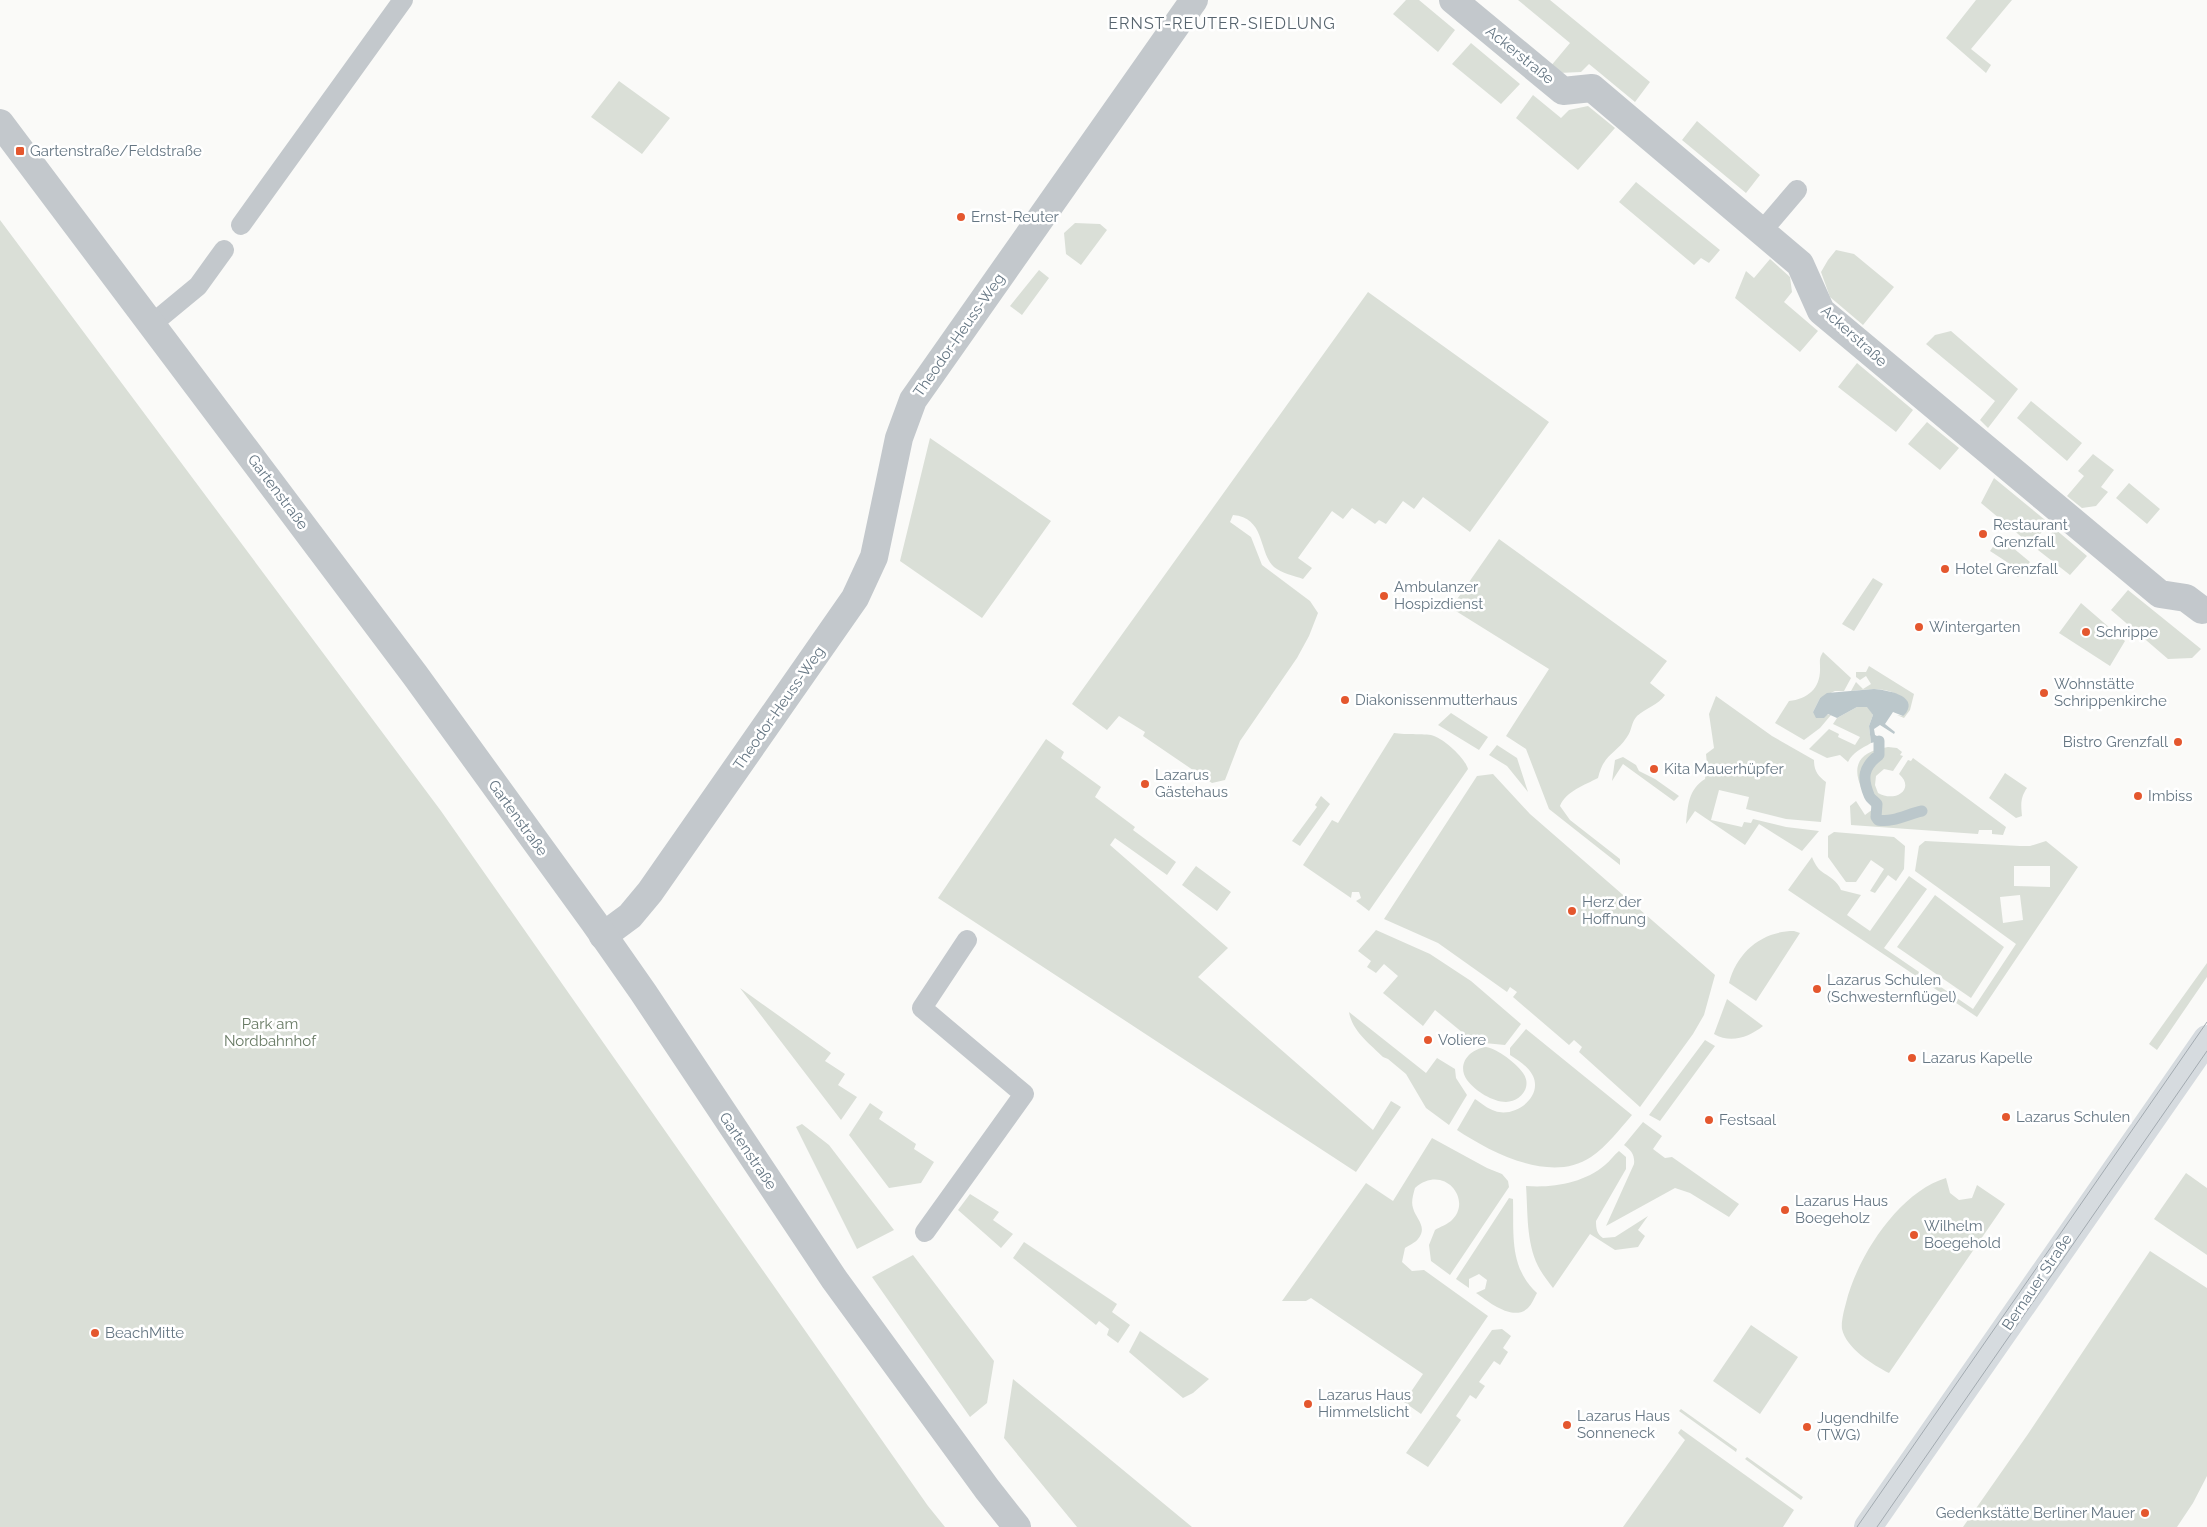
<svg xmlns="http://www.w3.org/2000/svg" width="2207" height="1527" font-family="Raleway,sans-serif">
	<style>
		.green { fill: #dadfd7; fill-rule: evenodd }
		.water { fill: #bbc7cb }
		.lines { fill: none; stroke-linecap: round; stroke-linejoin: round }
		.stream { stroke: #bbc7cb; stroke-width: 11 }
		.service { stroke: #c3c8cc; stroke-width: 20 }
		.minor { stroke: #c3c8cc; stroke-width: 28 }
		.tertiary { stroke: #c3c8cc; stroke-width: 28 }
		.secondary { stroke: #d6dbdf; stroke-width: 28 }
		.tram { stroke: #a2aab0; stroke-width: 1 }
		.poi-dot { fill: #e4572e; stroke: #fff; stroke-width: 2 }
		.labels { text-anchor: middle; stroke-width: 5; stroke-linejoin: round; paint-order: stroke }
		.street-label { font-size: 15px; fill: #657683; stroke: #fff }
		.poi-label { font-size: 15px; fill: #657683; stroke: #fff; text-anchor: start }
		.park-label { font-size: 15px; fill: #687a64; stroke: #fff }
		.neighbourhood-label { font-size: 16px; letter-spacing: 1px; fill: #57646e; stroke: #fff }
	</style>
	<rect width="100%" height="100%" fill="#fafaf8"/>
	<!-- green -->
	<path class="green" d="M 1406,0 L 1419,0 L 1455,30 L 1438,52 L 1393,14 Z
		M 1518,0 L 1550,0 L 1650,82 L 1635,102 L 1589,64 L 1581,72 L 1559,73 L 1550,67 L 1570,43 Z
		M 1976,0 L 2012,0 L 1971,49 L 1991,65 L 1986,73 L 1946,38 Z
		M 1471,43 L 1520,84 L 1501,104 L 1452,64 Z
		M 619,81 L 670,118 L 642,154 L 591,117 Z
		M 1533,95 L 1561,118 L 1569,110 L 1588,106 L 1615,128 L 1578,170 L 1516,118 Z
		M 1697,121 L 1760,175 L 1746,193 L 1682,140 Z
		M 1636,182 L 1720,250 L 1709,263 L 1701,258 L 1694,265 L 1619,202 Z
		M 0,220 L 441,811 L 928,1506 L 945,1527 L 0,1527 Z
		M 1075,223 L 1100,224 L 1107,230 L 1081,265 L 1066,254 L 1064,233 Z
		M 1836,250 L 1854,254 L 1894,287 L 1863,325 L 1830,297 L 1821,272 L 1828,260 Z
		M 1770,259 L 1790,277 L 1792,292 L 1784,302 L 1818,331 L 1800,352 L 1735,298 L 1746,271 L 1754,278 Z
		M 1039,270 L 1049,278 L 1022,315 L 1010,306 Z
		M 1368,292 L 1549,422 L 1470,532 L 1423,497 L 1414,509 L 1403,501 L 1386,524 L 1379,520 L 1375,524 L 1352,508 L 1343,519 L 1332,511 L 1298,558 L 1312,568 L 1303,579 C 1295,576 1281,573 1274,567 C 1258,552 1266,518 1233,515 L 1230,522 L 1251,537 L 1262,565 L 1310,601 L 1318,613 L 1309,636 L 1297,658 L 1240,741 L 1225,780 L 1212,783 L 1143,736 L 1145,732 L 1119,716 L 1107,730 L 1072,704 Z
		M 1951,331 L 2018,389 L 1988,428 L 1980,420 L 1995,401 L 1926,344 L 1935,335 Z
		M 1857,363 L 1913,410 L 1896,432 L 1838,387 Z
		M 2031,401 L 2082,443 L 2067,461 L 2017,418 Z
		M 1927,422 L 1959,448 L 1940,470 L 1908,444 Z
		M 930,438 L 1051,521 L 982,618 L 900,561 Z
		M 2093,454 L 2114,470 L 2101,487 L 2108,492 L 2096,506 L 2082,508 L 2067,496 L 2084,476 L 2078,471 Z
		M 1994,478 L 2050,524 L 2030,544 L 1981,503 Z
		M 2129,483 L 2160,509 L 2147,524 L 2116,498 Z
		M 2055,529 L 2087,556 L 2070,575 L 2038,550 Z
		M 2000,537 L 2030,562 L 2018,577 L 2010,572 L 2013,566 L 1990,551 Z
		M 1499,539 L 1667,661 L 1650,683 L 1665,695 C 1658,705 1646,708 1637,716 C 1631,722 1632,731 1627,737 C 1615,755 1604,753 1598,778 C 1585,785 1566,791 1560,806 L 1570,820 L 1620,859 L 1620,865 L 1549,809 L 1526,749 L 1506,736 L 1549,669 L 1451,608 Z
		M 1873,578 L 1883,584 L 1854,631 L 1842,624 Z
		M 2128,590 L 2201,649 L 2192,658 L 2168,659 L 2111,610 Z
		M 2081,603 L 2125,641 L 2110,666 L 2059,633 Z
		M 1823,652 L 1851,678 L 1844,691 L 1835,691 L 1820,698 L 1813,712 L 1831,715 L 1820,728 L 1804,740 L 1775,723 L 1789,701 C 1808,699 1821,688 1820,667 C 1820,660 1819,659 1823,652 Z
		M 1869,666 L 1914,694 L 1910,710 L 1904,718 L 1897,715 L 1903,716 L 1907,701 C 1888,686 1874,689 1851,691 L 1856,682 L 1863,689 L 1871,684 L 1866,676 L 1860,680 L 1856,677 L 1856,672 L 1866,672 Z
		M 1716,696 L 1772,736 L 1814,760 C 1814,771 1818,776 1826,782 L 1821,822 L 1786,819 L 1746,809 L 1749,797 L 1719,790 L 1711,820 L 1742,827 L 1744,822 L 1751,823 L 1753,819 L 1786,827 L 1819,831 L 1802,851 L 1759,824 L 1745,845 L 1695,811 L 1686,824 C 1688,805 1688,790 1705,779 L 1707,765 L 1706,754 L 1714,748 L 1709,714 Z
		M 1857,707 L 1868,707 L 1873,715 L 1869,726 L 1871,743 C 1861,749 1853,752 1848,762 L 1840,755 L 1827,758 L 1809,749 L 1829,729 L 1839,734 L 1838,737 L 1855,745 L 1860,737 L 1833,724 L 1837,718 Z
		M 1451,713 L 1488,737 L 1479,750 L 1438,725 Z
		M 1394,733 C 1405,735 1428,733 1434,736 C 1445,740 1465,758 1468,769 L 1369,911 L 1356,901 L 1361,898 L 1359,892 L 1352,892 L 1351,898 L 1303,865 L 1332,820 L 1338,823 Z
		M 1046,739 L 1064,752 L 1061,758 L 1101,787 L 1095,797 L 1135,827 L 1133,830 L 1176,862 L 1167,875 L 1115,838 L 1110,845 L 1228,948 L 1198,977 L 1373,1130 L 1391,1101 L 1401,1107 L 1356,1172 L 938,898 Z
		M 1497,745 L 1517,758 L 1528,792 L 1507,766 L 1489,755 Z
		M 1888,747 L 1897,748 L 1902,752 L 1900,755 L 1903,756 L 1893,771 L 1884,769 L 1876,776 L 1875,785 L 1878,793 C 1895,803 1916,789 1899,774 L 1908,760 L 1911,761 L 1913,758 L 2006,827 L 2003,835 L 1992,834 L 1992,830 L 1979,830 L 1978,834 L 1851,825 L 1850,806 L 1856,801 L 1865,815 L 1873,809 C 1855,781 1844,754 1888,747 Z
		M 1623,757 L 1636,765 L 1639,771 L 1655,779 L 1679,796 L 1674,801 L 1623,764 L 1612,781 L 1615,760 Z
		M 2005,773 L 2027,788 C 2020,798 2021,805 2022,816 L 2016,818 L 1989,798 Z
		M 1493,774 L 1530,814 L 1715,975 L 1704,1015 L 1693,1034 L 1640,1107 L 1579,1052 L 1582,1047 L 1574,1040 L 1569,1045 L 1513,997 L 1517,992 L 1510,987 L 1507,992 L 1438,943 L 1384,919 L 1477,776 Z
		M 1321,796 L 1330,804 L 1300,846 L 1292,841 L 1317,807 L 1315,805 Z
		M 1834,832 L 1894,837 L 1905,846 L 1904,869 L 1896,881 L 1888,875 L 1875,893 L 1870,891 L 1884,869 L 1871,860 L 1856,882 L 1846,882 L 1828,857 L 1828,836 Z
		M 1925,841 L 2020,846 L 2030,846 L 2046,841 L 2078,867 L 1977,1017 L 1788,890 L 1812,857 C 1814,862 1817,868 1821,871 C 1829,877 1837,880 1841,890 L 1861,895 L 1847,915 L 1870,931 L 1909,876 L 1927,889 L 1884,948 L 1973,1009 L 2016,944 L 1915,871 L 1919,846 ZM 2014,866 L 2050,866 L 2050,887 L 2014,886 ZM 2020,895 L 2023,920 L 2003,923 L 2000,897 Z
		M 1196,866 L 1231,892 L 1217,911 L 1182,885 Z
		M 1935,895 L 2004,947 L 1971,998 L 1897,947 Z
		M 1376,930 L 1430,954 L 1471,981 L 1521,1024 L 1505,1045 L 1474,1042 L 1435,1010 L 1423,1026 L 1383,993 L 1398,976 L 1384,964 L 1376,973 L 1367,967 L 1371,961 L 1358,951 Z
		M 1794,931 L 1800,933 L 1756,1001 L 1729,983 C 1737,952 1762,931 1794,931 Z
		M 2207,963 L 2207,977 L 2157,1050 L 2149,1044 Z
		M 740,988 L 831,1053 L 825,1061 L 845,1074 L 838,1085 L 857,1097 L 841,1120 Z
		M 1727,999 L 1763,1026 C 1749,1037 1731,1044 1714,1034 Z
		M 1349,1012 L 1426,1073 L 1437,1058 L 1455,1069 L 1456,1078 L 1467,1095 L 1449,1125 L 1426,1108 L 1406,1074 L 1388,1059 L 1383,1057 C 1370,1044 1352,1031 1349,1012 Z
		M 1526,1029 L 1632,1115 C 1619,1130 1607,1146 1591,1157 C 1551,1184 1492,1153 1457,1130 L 1475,1099 C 1481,1103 1488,1109 1495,1111 C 1514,1118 1543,1098 1533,1076 C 1528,1066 1519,1061 1510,1055 L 1510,1048 Z
		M 1705,1040 L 1715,1046 L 1660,1121 L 1649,1115 Z
		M 1486,1047 C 1498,1049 1516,1063 1523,1073 C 1533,1087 1520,1102 1506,1102 C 1493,1102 1475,1091 1467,1080 C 1456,1064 1470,1049 1486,1047 Z
		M 870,1103 L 883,1112 L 879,1119 L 916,1144 L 914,1149 L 934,1162 L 921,1183 L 889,1188 L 849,1135 Z
		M 1643,1122 L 1662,1136 L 1653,1149 L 1665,1158 L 1672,1157 L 1739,1204 L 1729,1217 L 1690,1193 L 1675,1188 L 1606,1226 L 1634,1164 C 1635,1155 1631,1150 1624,1145 Z
		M 802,1124 L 829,1145 L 894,1230 L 857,1249 L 796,1127 Z
		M 1432,1138 L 1487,1168 L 1502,1174 L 1508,1181 L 1509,1187 L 1450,1275 L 1431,1261 L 1429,1245 L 1435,1230 C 1440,1227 1448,1224 1452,1220 C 1473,1200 1444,1163 1415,1188 C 1413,1195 1411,1202 1413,1208 C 1416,1219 1428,1227 1418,1239 C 1415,1243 1409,1245 1405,1248 L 1402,1262 L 1412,1271 L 1424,1270 L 1488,1316 L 1421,1414 L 1404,1402 L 1423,1374 L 1311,1298 L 1306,1301 L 1282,1301 L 1366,1183 L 1393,1201 Z
		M 1619,1151 L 1626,1157 L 1626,1169 L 1596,1221 C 1596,1229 1597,1234 1603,1238 L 1615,1237 L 1648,1216 L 1638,1230 L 1645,1236 L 1638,1247 L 1615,1250 L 1590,1234 L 1553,1288 C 1548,1281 1542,1274 1538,1266 C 1526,1241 1528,1213 1526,1186 C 1553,1188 1584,1183 1605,1165 C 1610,1161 1614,1155 1619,1151 Z
		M 2186,1173 L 2207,1188 L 2207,1255 L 2154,1219 Z
		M 1946,1178 L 1950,1193 L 1959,1200 L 1972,1198 L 1977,1185 L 2005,1204 L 1889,1373 C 1873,1365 1846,1348 1842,1329 C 1841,1322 1844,1310 1846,1303 C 1857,1257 1899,1192 1946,1178 Z
		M 970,1194 L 999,1212 L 993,1220 L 1013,1234 L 1001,1248 L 958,1210 Z
		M 1509,1198 L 1513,1199 C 1514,1235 1509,1267 1537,1293 C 1534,1298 1532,1304 1528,1308 C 1513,1322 1489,1302 1476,1293 L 1485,1289 L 1487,1280 L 1479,1274 L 1469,1279 L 1469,1288 L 1456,1279 Z
		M 1024,1242 L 1117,1304 L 1112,1312 L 1130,1325 L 1118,1343 L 1107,1335 L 1109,1329 L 1099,1321 L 1096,1325 L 1013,1258 Z
		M 2150,1251 L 2207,1288 L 2207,1476 L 2193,1503 L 2177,1527 L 1963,1527 L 2028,1434 Z
		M 913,1255 L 994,1361 L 987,1403 L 970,1417 L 872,1277 Z
		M 1751,1325 L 1798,1357 L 1760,1414 L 1713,1381 Z
		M 1502,1329 L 1511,1336 L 1503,1348 L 1508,1352 L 1500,1365 L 1494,1361 L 1479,1382 L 1485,1386 L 1476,1399 L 1470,1395 L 1456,1416 L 1461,1420 L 1428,1467 L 1406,1453 L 1492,1330 Z
		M 1140,1331 L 1209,1379 L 1193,1393 L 1183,1398 L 1129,1352 Z
		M 1013,1379 L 1192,1527 L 1077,1527 L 1004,1438 Z
		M 1681,1409 L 1737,1449 L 1736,1452 L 1679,1411 Z
		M 1681,1429 L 1794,1510 L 1783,1527 L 1623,1527 L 1685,1440 L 1678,1433 Z
		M 1747,1457 L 1803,1497 L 1801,1500 L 1745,1459 Z"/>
	<!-- water -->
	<path class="water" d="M 1874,689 C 1886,690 1918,695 1906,713 L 1903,716 L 1893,712 L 1885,724 L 1895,732 L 1894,734 L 1880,725 L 1874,729 L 1875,735 L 1881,738 L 1879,741 L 1871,743 L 1869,726 L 1873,715 L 1867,707 L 1857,707 L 1837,718 L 1828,714 L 1824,718 L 1816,718 L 1813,712 L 1820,698 L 1827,693 Z"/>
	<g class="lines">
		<!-- stream -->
		<path class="stream" d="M 1879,741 L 1879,755 C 1863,767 1862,778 1869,795 C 1870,799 1875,801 1877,804 L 1876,817 L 1878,820 C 1893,823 1907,814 1922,811"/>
		<!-- service -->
		<path class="service" d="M 241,225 L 403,0
			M 1762,231 L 1797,190
			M 152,324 L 198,286 L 224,250
			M 925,1232 L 1024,1094 L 922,1008 L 967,940"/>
		<!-- minor -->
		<path class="minor" d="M 1453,0 L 1563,91 L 1592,88 L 1800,264 L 1821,311 L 2160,594 L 2186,598 L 2202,610
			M 603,936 L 630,916 L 650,892 L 855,598 L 874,557 L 899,438 L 913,400 L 1194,0"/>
		<!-- tertiary -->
		<path class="tertiary" d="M 0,123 L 415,675 L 594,922 L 643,992 L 834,1279 L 987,1489 L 1017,1527"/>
		<!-- secondary -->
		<path class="secondary" d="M 1868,1527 L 2207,1039"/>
		<!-- tram -->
		<path class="tram" d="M 1857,1527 L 2207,1022
			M 1877,1527 L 2207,1051"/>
	</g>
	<!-- markers -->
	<g class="poi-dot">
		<rect x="15" y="146" width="10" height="10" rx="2.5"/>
		<circle cx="961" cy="217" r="5"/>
		<circle cx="1983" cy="534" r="5"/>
		<circle cx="1945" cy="569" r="5"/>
		<circle cx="1384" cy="596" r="5"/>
		<circle cx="1919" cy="627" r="5"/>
		<circle cx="2086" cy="632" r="5"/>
		<circle cx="2044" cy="693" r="5"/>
		<circle cx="1345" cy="700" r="5"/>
		<circle cx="2178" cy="742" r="5"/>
		<circle cx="1654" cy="769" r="5"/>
		<circle cx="1145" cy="784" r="5"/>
		<circle cx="2138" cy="796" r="5"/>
		<circle cx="1572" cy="911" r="5"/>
		<circle cx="1817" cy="989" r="5"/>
		<circle cx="1428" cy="1040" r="5"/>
		<circle cx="1912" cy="1058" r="5"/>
		<circle cx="2006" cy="1117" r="5"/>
		<circle cx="1709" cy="1120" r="5"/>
		<circle cx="1785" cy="1210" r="5"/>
		<circle cx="1914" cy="1235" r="5"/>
		<circle cx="95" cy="1333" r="5"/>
		<circle cx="1308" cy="1404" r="5"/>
		<circle cx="1567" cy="1425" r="5"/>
		<circle cx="1807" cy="1427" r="5"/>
		<circle cx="2145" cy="1513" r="5"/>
	</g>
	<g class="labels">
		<!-- street labels -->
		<g class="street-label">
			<text transform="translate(1520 55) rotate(39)" y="5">Ackerstraße</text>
			<text transform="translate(959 335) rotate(-55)" y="5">Theodor-Heuss-Weg</text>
			<text transform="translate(1854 336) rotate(42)" y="5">Ackerstraße</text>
			<text transform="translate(278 492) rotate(53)" y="5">Gartenstraße</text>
			<text transform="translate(779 708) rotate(-55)" y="5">Theodor-Heuss-Weg</text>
			<text transform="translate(518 818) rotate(54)" y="5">Gartenstraße</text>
			<text transform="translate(748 1151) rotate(56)" y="5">Gartenstraße</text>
			<text transform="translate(2037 1282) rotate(-56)" y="5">Bernauer Straße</text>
		</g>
		<!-- poi labels -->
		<g class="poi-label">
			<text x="30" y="156">Gartenstraße/Feldstraße</text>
			<text x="971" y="222">Ernst-Reuter</text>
			<text x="1993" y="530">Restaurant<tspan x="1993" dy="17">Grenzfall</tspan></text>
			<text x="1955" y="574">Hotel Grenzfall</text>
			<text x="1394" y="592">Ambulanzer<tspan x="1394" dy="17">Hospizdienst</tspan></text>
			<text x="1929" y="632">Wintergarten</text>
			<text x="2096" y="637">Schrippe</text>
			<text x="2054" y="689">Wohnstätte<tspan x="2054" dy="17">Schrippenkirche</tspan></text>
			<text x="1355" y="705">Diakonissenmutterhaus</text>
			<text x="2168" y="747" text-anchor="end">Bistro Grenzfall</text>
			<text x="1664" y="774">Kita Mauerhüpfer</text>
			<text x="1155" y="780">Lazarus<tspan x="1155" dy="17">Gästehaus</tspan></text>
			<text x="2148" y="801">Imbiss</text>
			<text x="1582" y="907">Herz der<tspan x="1582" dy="17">Hoffnung</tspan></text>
			<text x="1827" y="985">Lazarus Schulen<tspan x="1827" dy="17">(Schwesternflügel)</tspan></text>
			<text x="1438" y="1045">Voliere</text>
			<text x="1922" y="1063">Lazarus Kapelle</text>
			<text x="2016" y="1122">Lazarus Schulen</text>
			<text x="1719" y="1125">Festsaal</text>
			<text x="1795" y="1206">Lazarus Haus<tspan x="1795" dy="17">Boegeholz</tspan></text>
			<text x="1924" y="1231">Wilhelm<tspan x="1924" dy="17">Boegehold</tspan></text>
			<text x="105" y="1338">BeachMitte</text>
			<text x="1318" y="1400">Lazarus Haus<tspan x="1318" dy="17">Himmelslicht</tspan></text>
			<text x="1577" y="1421">Lazarus Haus<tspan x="1577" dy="17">Sonneneck</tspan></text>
			<text x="1817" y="1423">Jugendhilfe<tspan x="1817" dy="17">(TWG)</tspan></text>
			<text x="2135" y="1518" text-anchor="end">Gedenkstätte Berliner Mauer</text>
		</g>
		<!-- park labels -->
		<g class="park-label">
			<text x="270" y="1029">Park am<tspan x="270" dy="17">Nordbahnhof</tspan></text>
		</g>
		<!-- neighbourhood labels -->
		<g class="neighbourhood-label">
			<text x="1222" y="29">ERNST-REUTER-SIEDLUNG</text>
		</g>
	</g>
</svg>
